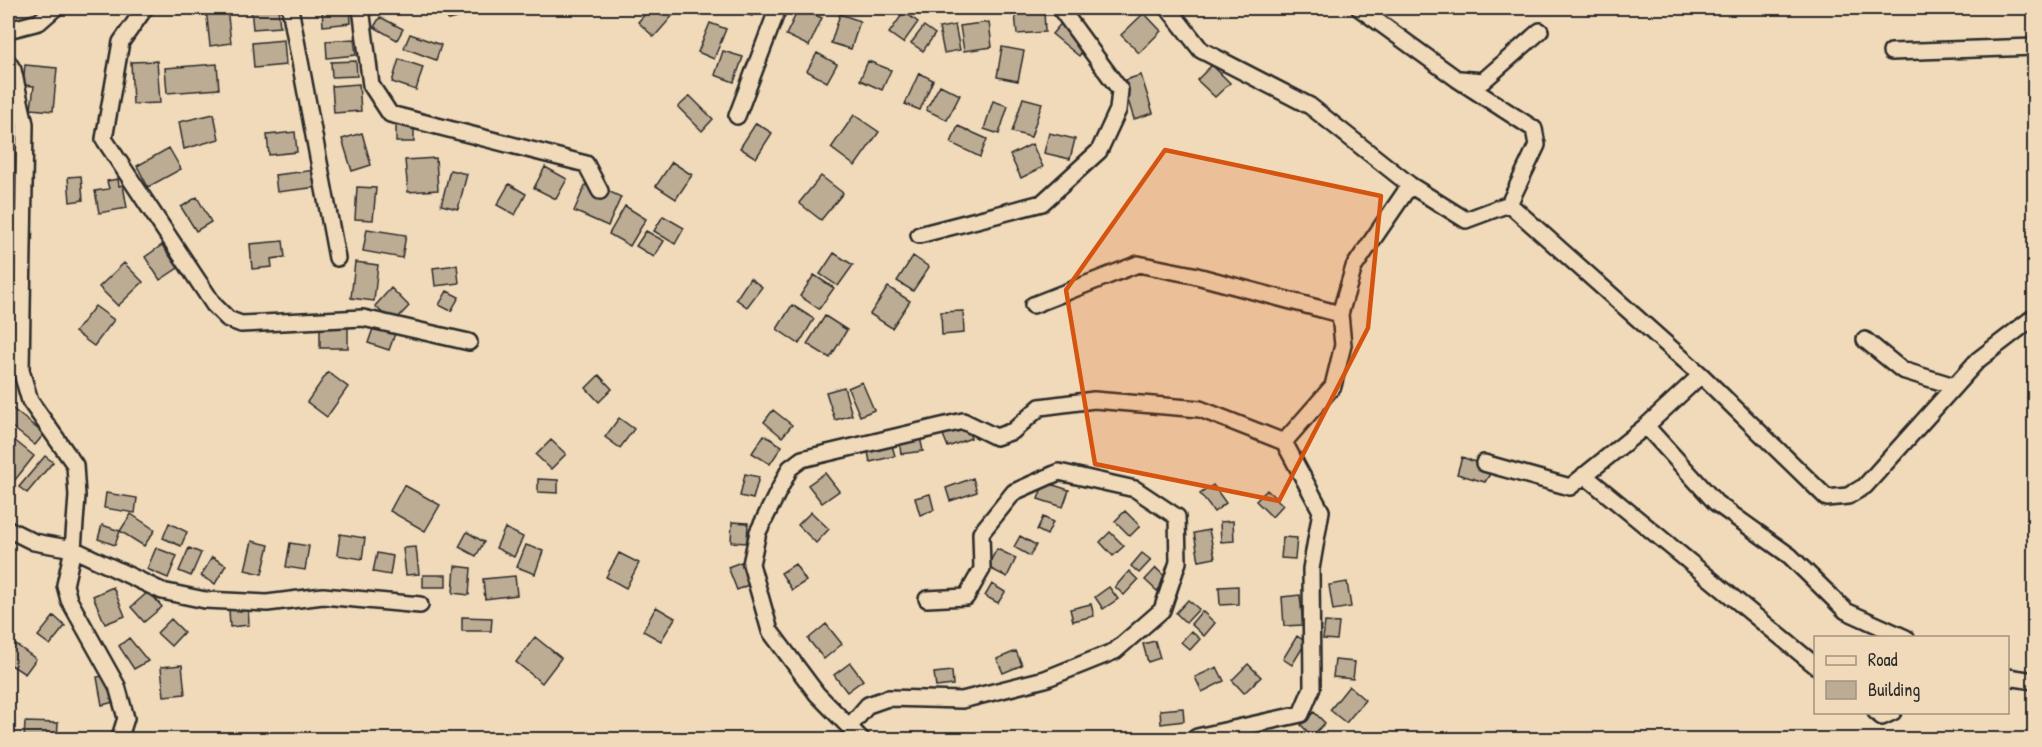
<svg xmlns="http://www.w3.org/2000/svg" width="2042" height="747" font-family="'Patrick Hand',sans-serif">
	<style>
		.building { fill: #bdac94; stroke: #2b2b2b; stroke-width: 1.5 }
		.lines { fill: none; stroke-linecap: round; stroke-linejoin: round }
		.minor-casing { stroke: #2b2b2b; stroke-width: 20 }
		.minor { stroke: #f0dab9; stroke-width: 15 }
		.marked { fill: #d5540f; fill-opacity: 0.2; stroke: #d5540f; stroke-width: 4.5; stroke-linejoin: round }
	</style>
	<rect width="100%" height="100%" fill="#f0dab9"/>
	<filter id="ink" filterUnits="userSpaceOnUse"><feTurbulence type="fractalNoise" baseFrequency=".0167" numOctaves="2"/><feDisplacementMap in="SourceGraphic" scale="12" xChannelSelector="R" yChannelSelector="G"/><feConvolveMatrix kernelMatrix="1 2 1 2 8 2 1 2 1" color-interpolation-filters="sRGB"/></filter>
	<g filter="url(#ink)">
		<!-- building -->
		<path class="building" d="M 206,8 L 227,8 L 231,43 L 210,46 Z
			M 251,8 L 278,8 L 280,27 L 253,29 Z
			M 322,8 L 350,8 L 351,23 L 323,26 Z
			M 445,8 L 467,8 L 469,15 L 448,20 Z
			M 651,8 L 668,8 L 675,13 L 654,37 L 638,22 Z
			M 732,8 L 755,8 L 752,16 L 731,9 Z
			M 799,8 L 822,18 L 809,46 L 786,35 Z
			M 1044,10 L 1045,32 L 1017,34 L 1015,13 Z
			M 904,12 L 918,22 L 903,43 L 889,33 Z
			M 1144,13 L 1161,31 L 1139,53 L 1121,35 Z
			M 840,14 L 860,21 L 851,49 L 831,43 Z
			M 380,17 L 403,29 L 397,40 L 374,27 Z
			M 1065,19 L 1091,40 L 1079,56 L 1052,34 Z
			M 989,22 L 992,47 L 964,51 L 960,26 Z
			M 710,23 L 726,29 L 714,59 L 698,52 Z
			M 955,25 L 960,50 L 944,53 L 939,28 Z
			M 924,26 L 935,34 L 923,51 L 911,43 Z
			M 410,34 L 441,45 L 436,60 L 404,48 Z
			M 354,39 L 356,55 L 327,58 L 326,41 Z
			M 284,40 L 286,65 L 254,68 L 252,43 Z
			M 1002,47 L 1024,51 L 1018,81 L 997,77 Z
			M 723,51 L 743,57 L 734,82 L 715,75 Z
			M 817,53 L 837,64 L 827,82 L 807,71 Z
			M 399,59 L 423,67 L 416,90 L 392,82 Z
			M 157,61 L 160,103 L 133,104 L 131,62 Z
			M 356,61 L 357,76 L 332,77 L 331,62 Z
			M 868,61 L 891,70 L 882,90 L 860,80 Z
			M 217,64 L 219,89 L 167,93 L 165,68 Z
			M 25,65 L 57,68 L 53,111 L 31,109 L 34,86 L 23,85 Z
			M 1212,65 L 1230,83 L 1215,97 L 1197,80 Z
			M 919,73 L 933,80 L 920,110 L 905,104 Z
			M 1141,75 L 1153,113 L 1134,119 L 1122,81 Z
			M 359,84 L 361,111 L 334,113 L 332,86 Z
			M 940,85 L 960,95 L 947,120 L 926,110 Z
			M 690,96 L 713,119 L 702,131 L 678,107 Z
			M 1023,98 L 1042,103 L 1031,137 L 1012,132 Z
			M 993,101 L 1008,106 L 999,134 L 984,129 Z
			M 214,114 L 219,139 L 184,149 L 179,122 Z
			M 854,115 L 879,132 L 855,166 L 831,148 Z
			M 396,116 L 414,116 L 414,142 L 396,142 Z
			M 756,123 L 772,133 L 756,158 L 740,148 Z
			M 958,126 L 987,139 L 980,157 L 951,143 Z
			M 295,132 L 297,152 L 269,155 L 267,135 Z
			M 362,133 L 371,165 L 352,171 L 342,139 Z
			M 1049,133 L 1075,139 L 1070,159 L 1044,153 Z
			M 1032,144 L 1043,167 L 1021,178 L 1010,155 Z
			M 169,148 L 181,169 L 148,187 L 137,166 Z
			M 436,158 L 438,190 L 408,192 L 405,160 Z
			M 672,162 L 692,175 L 676,199 L 656,186 Z
			M 545,167 L 567,179 L 556,199 L 534,188 Z
			M 316,170 L 318,187 L 277,192 L 275,175 Z
			M 450,170 L 467,174 L 458,209 L 441,205 Z
			M 81,176 L 83,200 L 70,202 L 68,177 Z
			M 821,176 L 843,193 L 821,220 L 799,203 Z
			M 118,179 L 119,186 L 123,185 L 127,208 L 99,213 L 95,191 L 109,189 L 107,181 Z
			M 587,181 L 621,197 L 608,226 L 574,211 Z
			M 509,184 L 526,194 L 515,215 L 497,205 Z
			M 357,187 L 376,188 L 373,220 L 355,219 Z
			M 197,197 L 211,222 L 196,231 L 181,207 Z
			M 625,206 L 646,219 L 630,246 L 609,234 Z
			M 663,216 L 684,228 L 675,244 L 654,231 Z
			M 367,229 L 406,235 L 402,258 L 363,251 Z
			M 646,231 L 664,241 L 654,257 L 636,246 Z
			M 283,241 L 285,257 L 271,259 L 272,267 L 252,269 L 250,244 Z
			M 162,245 L 178,268 L 160,280 L 145,257 Z
			M 834,253 L 853,265 L 838,286 L 820,274 Z
			M 913,256 L 929,267 L 913,291 L 897,281 Z
			M 355,262 L 378,265 L 374,301 L 351,298 Z
			M 124,263 L 143,282 L 118,306 L 99,287 Z
			M 457,265 L 459,283 L 435,286 L 433,268 Z
			M 814,275 L 834,288 L 819,309 L 800,296 Z
			M 750,278 L 762,287 L 747,307 L 736,299 Z
			M 888,287 L 910,301 L 892,328 L 870,314 Z
			M 391,288 L 409,306 L 393,323 L 375,306 Z
			M 447,291 L 459,297 L 451,311 L 439,305 Z
			M 792,305 L 814,319 L 799,344 L 777,329 Z
			M 95,306 L 114,320 L 94,346 L 75,332 Z
			M 963,311 L 964,333 L 942,335 L 941,312 Z
			M 825,316 L 847,330 L 830,358 L 807,344 Z
			M 320,322 L 348,323 L 348,348 L 320,348 Z
			M 375,323 L 396,331 L 389,350 L 368,343 Z
			M 328,372 L 348,387 L 327,417 L 307,402 Z
			M 599,375 L 612,389 L 599,402 L 586,388 Z
			M 862,382 L 874,410 L 860,416 L 848,388 Z
			M 844,387 L 852,415 L 835,420 L 826,392 Z
			M 8,405 L 44,434 L 35,445 L 8,424 Z
			M 773,410 L 792,425 L 782,437 L 764,422 Z
			M 619,418 L 634,429 L 620,448 L 605,437 Z
			M 966,426 L 971,438 L 948,447 L 943,435 Z
			M 8,435 L 34,456 L 15,480 L 8,474 Z
			M 764,435 L 782,446 L 770,464 L 752,453 Z
			M 920,437 L 923,451 L 901,454 L 899,440 Z
			M 551,440 L 566,454 L 551,469 L 536,455 Z
			M 891,442 L 895,456 L 870,462 L 867,447 Z
			M 45,456 L 53,462 L 27,493 L 19,487 Z
			M 1462,457 L 1493,469 L 1485,482 L 1457,474 Z
			M 825,473 L 839,491 L 822,503 L 808,485 Z
			M 745,474 L 759,477 L 753,499 L 740,496 Z
			M 973,478 L 977,492 L 950,501 L 946,488 Z
			M 538,479 L 558,480 L 558,493 L 538,492 Z
			M 1044,482 L 1069,490 L 1063,507 L 1038,499 Z
			M 404,485 L 440,505 L 425,531 L 390,511 Z
			M 1213,485 L 1226,503 L 1214,512 L 1200,494 Z
			M 1267,490 L 1283,505 L 1272,517 L 1256,501 Z
			M 106,493 L 137,498 L 135,513 L 104,508 Z
			M 930,494 L 934,510 L 920,515 L 915,498 Z
			M 1125,511 L 1140,526 L 1130,536 L 1115,521 Z
			M 811,512 L 829,529 L 816,543 L 798,525 Z
			M 131,514 L 155,530 L 144,546 L 120,531 Z
			M 1043,517 L 1053,522 L 1047,535 L 1037,530 Z
			M 1233,521 L 1234,541 L 1221,542 L 1220,522 Z
			M 732,522 L 748,523 L 747,543 L 731,542 Z
			M 169,523 L 187,532 L 181,546 L 163,538 Z
			M 102,525 L 120,531 L 115,545 L 98,539 Z
			M 505,528 L 523,537 L 514,557 L 496,548 Z
			M 1209,530 L 1215,558 L 1199,561 L 1194,533 Z
			M 467,532 L 484,542 L 476,556 L 459,547 Z
			M 1110,532 L 1124,546 L 1113,556 L 1100,542 Z
			M 340,534 L 365,538 L 362,559 L 337,555 Z
			M 1020,536 L 1036,545 L 1030,556 L 1014,547 Z
			M 1283,537 L 1297,538 L 1295,559 L 1281,558 Z
			M 252,541 L 269,545 L 262,574 L 245,570 Z
			M 290,543 L 309,546 L 305,570 L 286,567 Z
			M 526,545 L 543,551 L 535,574 L 517,567 Z
			M 416,547 L 419,574 L 406,575 L 403,548 Z
			M 156,548 L 177,556 L 168,578 L 147,569 Z
			M 189,548 L 201,553 L 191,576 L 179,571 Z
			M 997,549 L 1016,558 L 1007,577 L 987,567 Z
			M 377,553 L 393,556 L 390,575 L 373,572 Z
			M 619,553 L 639,563 L 626,588 L 606,577 Z
			M 1142,553 L 1151,560 L 1139,573 L 1131,566 Z
			M 212,557 L 226,565 L 215,584 L 201,576 Z
			M 741,562 L 750,584 L 737,590 L 728,567 Z
			M 795,564 L 806,581 L 792,590 L 781,573 Z
			M 455,566 L 471,568 L 469,595 L 453,593 Z
			M 1156,568 L 1168,580 L 1157,591 L 1145,580 Z
			M 1129,571 L 1138,580 L 1124,595 L 1115,587 Z
			M 423,575 L 446,575 L 446,587 L 423,587 Z
			M 515,576 L 517,595 L 485,599 L 483,579 Z
			M 1347,582 L 1351,607 L 1333,610 L 1329,585 Z
			M 992,584 L 1005,592 L 998,603 L 985,596 Z
			M 1238,586 L 1238,604 L 1220,605 L 1219,587 Z
			M 113,587 L 125,616 L 105,624 L 93,596 Z
			M 1109,587 L 1118,599 L 1103,609 L 1095,597 Z
			M 149,591 L 162,607 L 144,622 L 131,607 Z
			M 1300,595 L 1303,625 L 1284,626 L 1282,597 Z
			M 1188,600 L 1199,609 L 1186,623 L 1176,613 Z
			M 1091,604 L 1094,616 L 1073,621 L 1070,609 Z
			M 248,607 L 249,625 L 230,627 L 229,609 Z
			M 656,607 L 675,618 L 661,641 L 643,631 Z
			M 1202,611 L 1215,623 L 1204,636 L 1191,624 Z
			M 54,616 L 65,626 L 50,645 L 38,636 Z
			M 462,617 L 492,618 L 491,631 L 462,631 Z
			M 171,619 L 184,632 L 171,646 L 157,633 Z
			M 1325,622 L 1339,623 L 1337,640 L 1323,639 Z
			M 826,624 L 842,644 L 824,659 L 808,639 Z
			M 1191,631 L 1200,639 L 1190,650 L 1181,642 Z
			M 1297,636 L 1306,642 L 1292,665 L 1283,659 Z
			M 535,637 L 561,658 L 542,683 L 516,662 Z
			M 129,638 L 148,661 L 134,669 L 119,646 Z
			M 1155,641 L 1160,658 L 1148,662 L 1143,644 Z
			M 15,644 L 36,659 L 25,674 L 8,663 L 8,656 Z
			M 1016,651 L 1022,665 L 1003,673 L 997,659 Z
			M 1335,660 L 1355,662 L 1353,679 L 1333,677 Z
			M 850,663 L 863,680 L 847,692 L 834,675 Z
			M 1248,664 L 1261,677 L 1244,693 L 1232,680 Z
			M 182,665 L 185,694 L 164,696 L 161,667 Z
			M 1217,667 L 1224,681 L 1202,692 L 1195,677 Z
			M 952,671 L 953,685 L 936,687 L 934,673 Z
			M 109,675 L 114,702 L 102,705 L 97,677 Z
			M 1349,686 L 1365,700 L 1346,723 L 1330,710 Z
			M 1183,708 L 1184,721 L 1161,724 L 1160,710 Z
			M 1314,712 L 1325,723 L 1312,736 L 1301,725 Z
			M 25,722 L 58,723 L 57,740 L 24,740 Z"/>
		<g class="lines">
			<!-- minor casing -->
			<g class="minor-casing">
				<path id="minor" d="M 145,8 L 121,42 L 104,139 L 214,305 L 228,319 L 241,324 L 363,318 L 469,342
					M 290,8 L 337,258
					M 361,8 L 371,85 L 390,114 L 586,164 L 600,191
					M 1168,8 L 1201,50 L 1310,106 L 1410,185 L 1466,220 L 1509,204
					M 1359,8 L 1457,79 L 1534,129 L 1537,145 L 1509,204 L 1701,375 L 1827,498 L 1848,496 L 1865,486 L 1978,360 L 2034,317
					M 8,30 L 39,22 L 55,8
					M 1891,52 L 2034,47
					M 8,62 L 13,70 L 25,124 L 21,370 L 30,401 L 75,465 L 77,496 L 73,549 L 65,585 L 69,600 L 117,686 L 126,718 L 119,740
					M 1460,79 L 1483,81 L 1540,31
					M 737,116 L 778,8
					M 919,235 L 1042,203 L 1099,151 L 1118,110 L 1120,90 L 1060,8
					M 1033,305 L 1138,264 L 1193,275 L 1340,314
					M 1865,340 L 1902,370 L 1954,386
					M 1701,375 L 1646,426 L 1716,503 L 1790,556 L 1846,611 L 1906,638
					M 1484,463 L 1570,487 L 1646,426
					M 1584,475 L 1816,666
					M 8,529 L 34,542 L 73,549 L 162,591 L 205,600 L 267,603 L 323,596 L 420,605
					M 2008,677 L 2034,681
					M 1876,712 L 1882,717 L 1893,712
					M 850,726 L 868,705 L 888,698 L 962,700 L 1045,679 L 1115,651 L 1162,610 L 1178,562 L 1177,517 L 1135,489 L 1059,472 L 1014,492 L 981,533 L 982,569 L 966,597 L 927,599
					M 862,740 L 817,694 L 770,631 L 751,564 L 758,532 L 790,468 L 802,459 L 963,421 L 996,437 L 1013,431 L 1040,407 L 1094,400 L 1200,409 L 1284,442 L 1333,386 L 1343,345 L 1340,314 L 1354,267 L 1410,185
					M 1193,740 L 1197,737 L 1301,714 L 1312,688 L 1311,569 L 1321,511 L 1284,442"/>
			</g>
			<!-- minor -->
			<use href="#minor" class="minor"/>
		</g>
	</g>
	<!-- marked area -->
	<path class="marked" d="M 1165,150 L 1381,196 L 1368,328 L 1279,501 L 1095,464 L 1066,290 Z"/>
	<!-- margin -->
	<rect width="2042" height="747" fill="none" stroke="#f0dab9" stroke-width="30"/>
	<rect x="15" y="15" width="2012" height="717" fill="none" stroke="#2b2b2b" stroke-width="2" filter="url(#ink)"/>
	<!-- legend -->
	<rect x="1814" y="636" width="195" height="78" fill="#f0dab9" stroke="#a19480" stroke-width="1.5"/>
	<rect x="1826" y="656" width="30" height="9" fill="#f0dab9" stroke="#a19480" stroke-width="1.5"/>
	<text x="1868" y="666" font-size="18" fill="#2b2b2b">Road</text>
	<rect x="1826" y="681" width="30" height="18" fill="#bdac94" stroke="#a19480" stroke-width="1.5"/>
	<text x="1868" y="696" font-size="18" fill="#2b2b2b">Building</text>
</svg>
